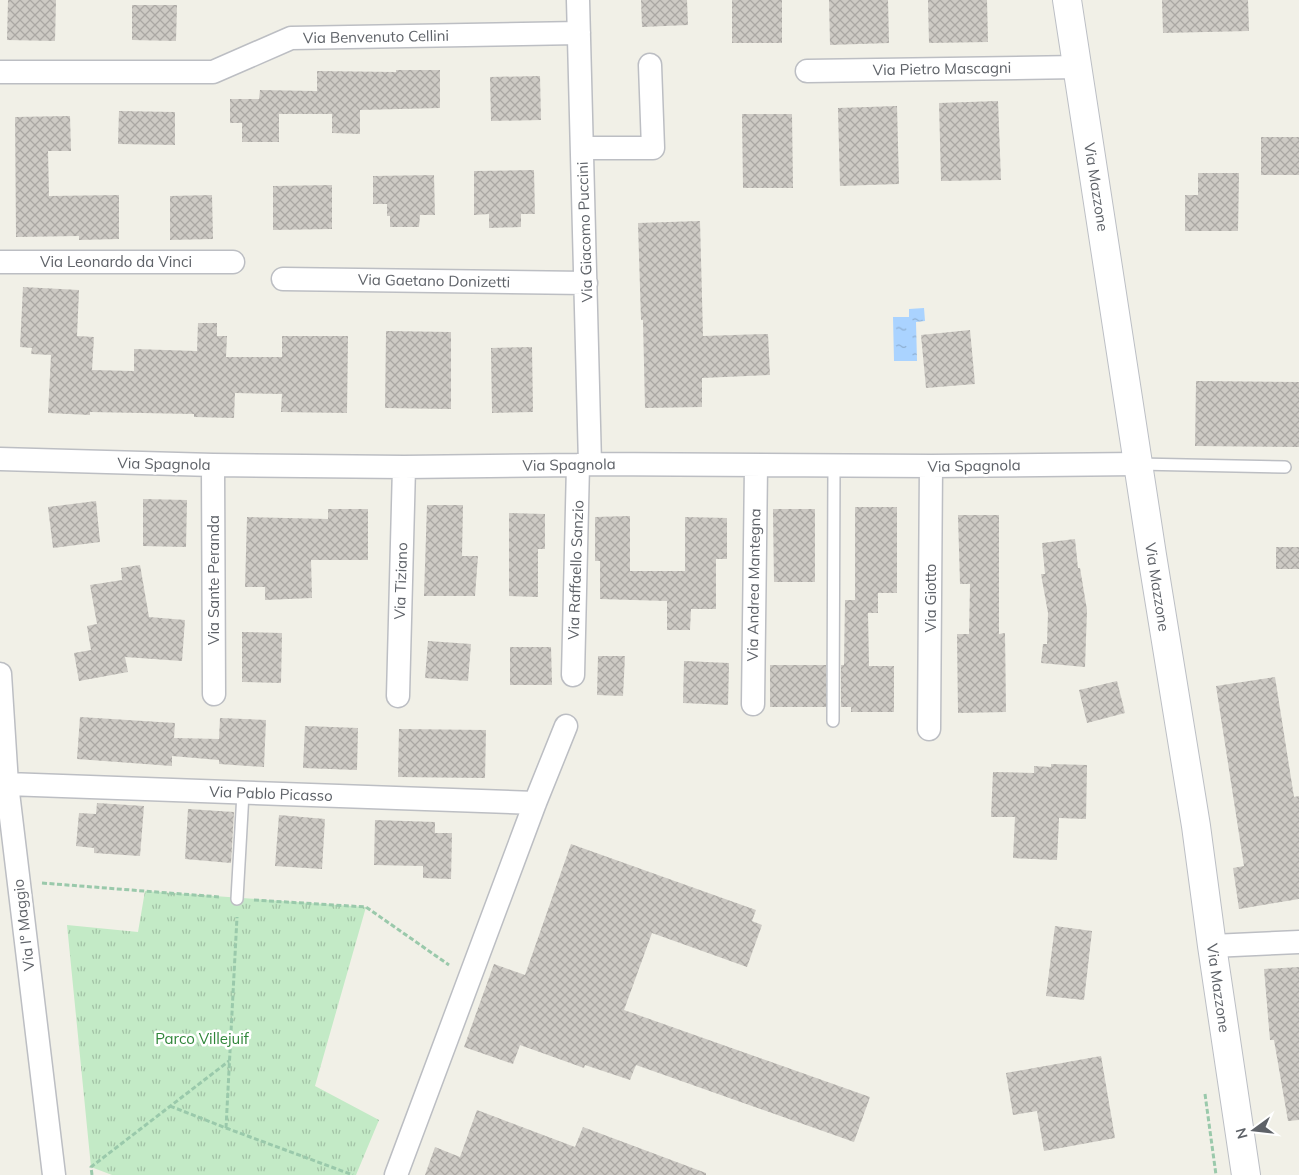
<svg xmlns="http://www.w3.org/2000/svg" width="1299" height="1175" font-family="Mulish,sans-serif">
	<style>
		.park { fill: url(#park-tufts) }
		.water { fill: url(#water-ripples) }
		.building { fill: url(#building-cross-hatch) }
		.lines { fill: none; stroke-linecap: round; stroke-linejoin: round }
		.service-casing { stroke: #bcbec3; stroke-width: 14 }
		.minor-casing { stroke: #bcbec3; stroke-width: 25 }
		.secondary-casing { stroke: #bcbfc5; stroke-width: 30 }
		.path { stroke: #9ac9ab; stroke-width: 3; stroke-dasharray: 5 2.5; stroke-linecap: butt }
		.service { stroke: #fff; stroke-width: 11 }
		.minor { stroke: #fff; stroke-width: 22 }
		.secondary { stroke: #fff; stroke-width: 28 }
		.labels { text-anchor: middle; stroke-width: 5; stroke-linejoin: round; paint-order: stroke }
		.street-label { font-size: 15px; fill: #5e6268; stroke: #fff }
		.park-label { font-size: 15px; fill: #30863a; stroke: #fff }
	</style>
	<defs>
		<pattern id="park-tufts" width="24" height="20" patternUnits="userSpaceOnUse" patternTransform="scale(1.25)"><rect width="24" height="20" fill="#c3eac6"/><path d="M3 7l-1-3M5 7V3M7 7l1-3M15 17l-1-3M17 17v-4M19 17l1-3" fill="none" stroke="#a2c1a5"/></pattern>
		<pattern id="water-ripples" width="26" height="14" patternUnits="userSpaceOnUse" patternTransform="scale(1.25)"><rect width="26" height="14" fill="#aad3ff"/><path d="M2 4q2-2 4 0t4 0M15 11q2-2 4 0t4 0" fill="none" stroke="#8eafd2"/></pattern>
		<pattern id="building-cross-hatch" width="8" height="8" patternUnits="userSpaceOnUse" patternTransform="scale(1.25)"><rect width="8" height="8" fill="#cdcac4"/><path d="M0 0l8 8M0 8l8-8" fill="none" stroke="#aaa7a3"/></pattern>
	</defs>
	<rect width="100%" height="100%" fill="#f1f0e7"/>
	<!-- park -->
	<path class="park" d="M 145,891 L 366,907 L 315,1086 L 379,1120 L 356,1175 L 112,1175 L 91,1167 L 67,925 L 138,932 Z"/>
	<!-- water -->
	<path class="water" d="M 924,308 L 925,321 L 916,322 L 917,361 L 894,361 L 893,317 L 909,317 L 909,309 Z"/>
	<!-- building -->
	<path class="building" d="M 8,0 L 56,0 L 55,41 L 7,40 Z
		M 641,0 L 687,0 L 688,25 L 642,27 Z
		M 732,0 L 782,0 L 782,43 L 732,43 Z
		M 829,0 L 888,0 L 889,43 L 830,45 Z
		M 928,0 L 987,0 L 988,42 L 929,43 Z
		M 1162,0 L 1248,0 L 1249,31 L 1163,33 Z
		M 132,5 L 177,5 L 176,41 L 132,40 Z
		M 396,70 L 440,70 L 440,108 L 360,110 L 360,134 L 332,133 L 332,114 L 279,114 L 279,142 L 242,142 L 242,123 L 230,123 L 230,99 L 259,99 L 260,90 L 317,91 L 317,71 L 396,72 Z
		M 540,76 L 541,120 L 491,121 L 490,77 Z
		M 998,101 L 1001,180 L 941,181 L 939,103 Z
		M 897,106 L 899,184 L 840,186 L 838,108 Z
		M 119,111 L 175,112 L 175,145 L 118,144 Z
		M 742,114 L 792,114 L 793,188 L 743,188 Z
		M 70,116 L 71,151 L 48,151 L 49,196 L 119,195 L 119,239 L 79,240 L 79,236 L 16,237 L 15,117 Z
		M 1261,137 L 1299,137 L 1299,175 L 1261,175 Z
		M 534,170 L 535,214 L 521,214 L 521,227 L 489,228 L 489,214 L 474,215 L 474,171 Z
		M 1198,173 L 1239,173 L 1238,231 L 1185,231 L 1185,195 L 1198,195 Z
		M 434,175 L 435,215 L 420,215 L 419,227 L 390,227 L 390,216 L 387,216 L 387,204 L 373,204 L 373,176 Z
		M 332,185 L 332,229 L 273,230 L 273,186 Z
		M 212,195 L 213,239 L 170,240 L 170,196 Z
		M 700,221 L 703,336 L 768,334 L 770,375 L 702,378 L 702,407 L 645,408 L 643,320 L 641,320 L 638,223 Z
		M 23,287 L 79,290 L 77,336 L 94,337 L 92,370 L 134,371 L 134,349 L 197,351 L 198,323 L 217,323 L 217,336 L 227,336 L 226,357 L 282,357 L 282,336 L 348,336 L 347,413 L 281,412 L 282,394 L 235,393 L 234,418 L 194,417 L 194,414 L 90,412 L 90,415 L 48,413 L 51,355 L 31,354 L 32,348 L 20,347 Z
		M 970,330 L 975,384 L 926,388 L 921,335 Z
		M 386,331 L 451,332 L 451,409 L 385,408 Z
		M 532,347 L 533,412 L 492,413 L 491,348 Z
		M 1196,381 L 1299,382 L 1299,447 L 1195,446 Z
		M 143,499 L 187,500 L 186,547 L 143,546 Z
		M 96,501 L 100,542 L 53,548 L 48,507 Z
		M 427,505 L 463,505 L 462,556 L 478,556 L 475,596 L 424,596 Z
		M 855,507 L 897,507 L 897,593 L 878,593 L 878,613 L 868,613 L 869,666 L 894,666 L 894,712 L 851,712 L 851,707 L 841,707 L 841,665 L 844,665 L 845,600 L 855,600 Z
		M 328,509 L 368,509 L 368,560 L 311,560 L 312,598 L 265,600 L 265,587 L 245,587 L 247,517 L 328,519 Z
		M 773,509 L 815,509 L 815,582 L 774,582 Z
		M 509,513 L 545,514 L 545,549 L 538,549 L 538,597 L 509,596 Z
		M 958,515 L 999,515 L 999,634 L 1005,633 L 1006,712 L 958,713 L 957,634 L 969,634 L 970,584 L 960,584 Z
		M 630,516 L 630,571 L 685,571 L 685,517 L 727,518 L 727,559 L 716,559 L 716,609 L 691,609 L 690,630 L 667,630 L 667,601 L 600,599 L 600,561 L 595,561 L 595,517 Z
		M 1075,539 L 1078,568 L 1080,568 L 1087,610 L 1085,667 L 1041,663 L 1043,644 L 1047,644 L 1048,613 L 1041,574 L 1045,574 L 1042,543 Z
		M 1276,547 L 1299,547 L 1299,569 L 1276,569 Z
		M 140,565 L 149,617 L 185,620 L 182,661 L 125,657 L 128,672 L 79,681 L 74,653 L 91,650 L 87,626 L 97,624 L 90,585 L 122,580 L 121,568 Z
		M 242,632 L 282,633 L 281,683 L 242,682 Z
		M 428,641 L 471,644 L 468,681 L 425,678 Z
		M 510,647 L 551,647 L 552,685 L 510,685 Z
		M 598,656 L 625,656 L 623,696 L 597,695 Z
		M 684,661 L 729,663 L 728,705 L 683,703 Z
		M 770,665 L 826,665 L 826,707 L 770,707 Z
		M 1275,677 L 1294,797 L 1299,796 L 1299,899 L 1239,909 L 1233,868 L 1244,866 L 1216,686 Z
		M 1117,681 L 1125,713 L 1087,723 L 1079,690 Z
		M 80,717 L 175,723 L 174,738 L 219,739 L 220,718 L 266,720 L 264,767 L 219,764 L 219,760 L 172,756 L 172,766 L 77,759 Z
		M 305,726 L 358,728 L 357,770 L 303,768 Z
		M 399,729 L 486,730 L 485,778 L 398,777 Z
		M 1051,764 L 1087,765 L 1086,819 L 1059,818 L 1057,860 L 1013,858 L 1015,817 L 991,817 L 993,772 L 1034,773 L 1034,766 L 1051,767 Z
		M 97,803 L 144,806 L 140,856 L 94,853 L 94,848 L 76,846 L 79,813 L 96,814 Z
		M 188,809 L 234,812 L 231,863 L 185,859 Z
		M 279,815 L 325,819 L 322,869 L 275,866 Z
		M 375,820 L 435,822 L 435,833 L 452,833 L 451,879 L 423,878 L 423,866 L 374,865 Z
		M 571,844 L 756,910 L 752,921 L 762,925 L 747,967 L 652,933 L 624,1010 L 870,1097 L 854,1142 L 636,1065 L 630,1080 L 585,1065 L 584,1068 L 520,1045 L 513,1064 L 464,1047 L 494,964 L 525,975 Z
		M 1055,926 L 1092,931 L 1084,1000 L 1046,996 Z
		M 1299,967 L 1299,1120 L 1288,1121 L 1274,1040 L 1270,1040 L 1264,969 Z
		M 1101,1056 L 1115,1138 L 1044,1151 L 1037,1111 L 1013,1115 L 1006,1073 Z
		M 477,1110 L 575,1147 L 583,1127 L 706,1173 L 706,1175 L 425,1175 L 435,1147 L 460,1157 Z"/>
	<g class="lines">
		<!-- service casing -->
		<g class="service-casing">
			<path id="service" d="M 1138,464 L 1285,467
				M 833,721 L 834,466
				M 237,899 L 243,793"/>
		</g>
		<!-- minor casing -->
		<g class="minor-casing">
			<path id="minor" d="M 578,0 L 590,464
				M 807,71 L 1078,67
				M 0,72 L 213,72 L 291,38 L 579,33
				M 582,148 L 653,148 L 650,65
				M 0,262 L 233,262
				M 283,279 L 586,283
				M 0,459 L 213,465 L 404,467 L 578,465 L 590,464 L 931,466 L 1138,464
				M 213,465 L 214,694
				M 0,674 L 7,784 L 54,1175
				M 573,675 L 578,465
				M 398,696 L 404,467
				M 753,704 L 756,466
				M 929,729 L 931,466
				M 7,784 L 535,803
				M 1212,946 L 1299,942
				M 396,1175 L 535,803 L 566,726"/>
		</g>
		<!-- secondary casing -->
		<g class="secondary-casing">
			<path id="secondary" d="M 1067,0 L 1152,555 L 1196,826 L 1212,946 L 1246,1175"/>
		</g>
		<!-- path -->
		<path class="path" d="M 42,883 L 220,897
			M 254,900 L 366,907 L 449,965
			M 1205,1094 L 1216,1175
			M 170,1106 L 226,1128 L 353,1175
			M 226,1128 L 237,917
			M 92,1175 L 91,1167 L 229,1061"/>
		<!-- service -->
		<use href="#service" class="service"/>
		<!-- minor -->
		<use href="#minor" class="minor"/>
		<!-- secondary -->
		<use href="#secondary" class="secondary"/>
	</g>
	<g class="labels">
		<!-- street labels -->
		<g class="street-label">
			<text transform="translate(376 37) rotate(-1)" y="5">Via Benvenuto Cellini</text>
			<text transform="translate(942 69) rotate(-1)" y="5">Via Pietro Mascagni</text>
			<text transform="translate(1096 187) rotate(81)" y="5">Via Mazzone</text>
			<text transform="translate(585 232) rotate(-92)" y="5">Via Giacomo Puccini</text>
			<text x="116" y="267">Via Leonardo da Vinci</text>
			<text transform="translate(434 281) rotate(1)" y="5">Via Gaetano Donizetti</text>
			<text transform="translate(164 464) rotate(1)" y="5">Via Spagnola</text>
			<text transform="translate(569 465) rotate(-1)" y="5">Via Spagnola</text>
			<text transform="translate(974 466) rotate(-1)" y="5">Via Spagnola</text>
			<text transform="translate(576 570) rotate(-88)" y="5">Via Raffaello Sanzio</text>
			<text transform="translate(214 580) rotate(-90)" y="5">Via Sante Peranda</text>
			<text transform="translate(401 581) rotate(-88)" y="5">Via Tiziano</text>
			<text transform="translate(754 585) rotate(-89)" y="5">Via Andrea Mantegna</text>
			<text transform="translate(1157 587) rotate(81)" y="5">Via Mazzone</text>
			<text transform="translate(931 598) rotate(-90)" y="5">Via Giotto</text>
			<text transform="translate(271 794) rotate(2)" y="5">Via Pablo Picasso</text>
			<text transform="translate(24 925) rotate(-97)" y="5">Via I° Maggio</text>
			<text transform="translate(1218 988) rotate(82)" y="5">Via Mazzone</text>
		</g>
		<!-- park labels -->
		<g class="park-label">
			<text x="202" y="1044">Parco Villejuif</text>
		</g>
	</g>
	<!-- north arrow -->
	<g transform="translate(1254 1130) rotate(255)" stroke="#ffffff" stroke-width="4" paint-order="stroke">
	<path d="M0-4L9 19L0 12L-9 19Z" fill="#5e6268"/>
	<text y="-8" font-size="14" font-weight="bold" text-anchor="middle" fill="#5e6268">N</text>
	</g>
</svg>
